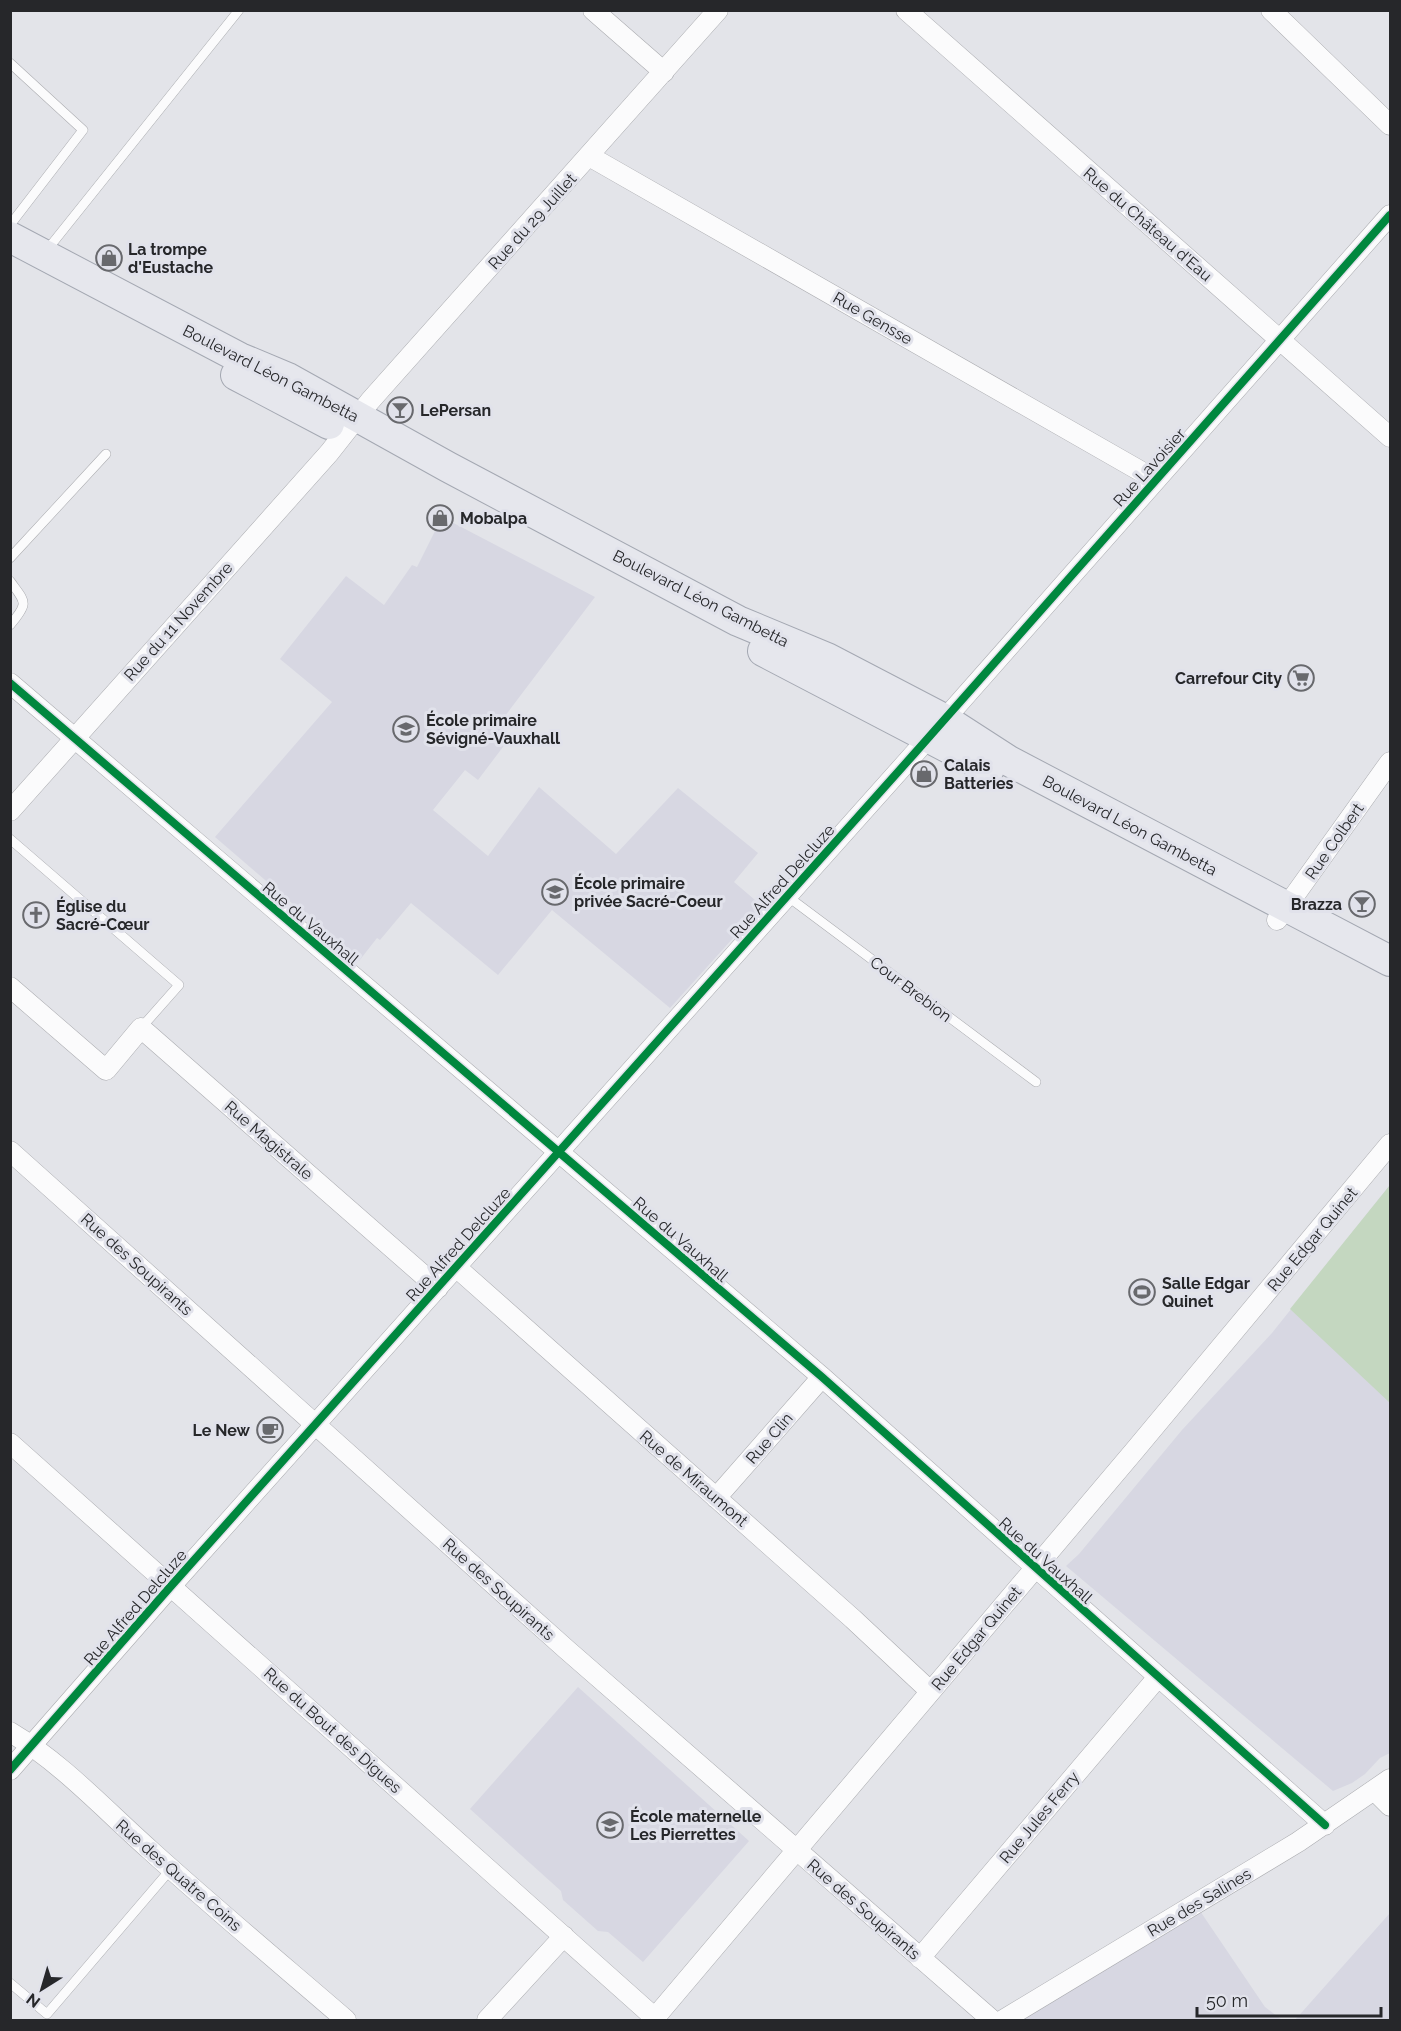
<svg xmlns="http://www.w3.org/2000/svg" width="1401" height="2031" font-family="Raleway,sans-serif">
	<style>
		.built { fill: #d7d7e2 }
		.green { fill: #c4d7c0 }
		.lines { fill: none; stroke-linecap: round; stroke-linejoin: round }
		.lane-casing { stroke: #abacb0; stroke-width: 10 }
		.street-casing { stroke: #abacb0; stroke-width: 21 }
		.primary-casing { stroke: #a4a8b2; stroke-width: 32 }
		.lane { stroke: #fbfbfc; stroke-width: 9 }
		.street { stroke: #fbfbfc; stroke-width: 20 }
		.primary { stroke: #e6e7ed; stroke-width: 30 }
		.cycleway-casing { stroke: #e1e2eb; stroke-width: 11 }
		.cycleway { stroke: #00873e; stroke-width: 8 }
		.labels { text-anchor: middle; stroke-width: 6; stroke-linejoin: round; paint-order: stroke }
		.street-label { font-size: 16px; fill: #26272a; stroke: #e1e2eb }
		.poi-label { font-size: 16px; font-weight: bold; fill: #26272a; stroke: #e1e2eb; text-anchor: start }
	</style>
	<rect width="100%" height="100%" fill="#e3e4e9"/>
	<!-- built -->
	<path class="built" d="M 442,517 L 595,597 L 502,720 L 506,737 L 509,739 L 478,780 L 465,770 L 433,810 L 488,856 L 539,787 L 616,854 L 678,788 L 758,853 L 734,882 L 762,906 L 670,1008 L 552,910 L 498,975 L 411,903 L 380,940 L 377,938 L 359,961 L 215,837 L 332,702 L 280,659 L 346,576 L 384,605 L 412,565 L 417,567 Z
		M 1390,1185 L 1390,1753 L 1380,1758 L 1365,1774 L 1352,1783 L 1333,1791 L 1066,1566 L 1079,1554 L 1182,1430 L 1272,1333 Z
		M 578,1687 L 749,1841 L 643,1962 L 608,1932 L 598,1931 L 563,1900 L 561,1891 L 470,1809 Z
		M 1198,1908 L 1265,2007 L 1282,2020 L 1018,2020 Z
		M 1390,1913 L 1390,2020 L 1295,2020 Z"/>
	<!-- green -->
	<path class="green" d="M 1390,1185 L 1390,1403 L 1290,1309 Z"/>
	<g class="lines">
		<!-- lane casing -->
		<g class="lane-casing">
			<path id="lane" d="M 10,63 L 83,130 L 10,225
				M 47,250 L 239,10
				M 10,558 L 106,454
				M 10,581 C 25,602 30,602 10,625
				M 10,839 L 179,985 L 141,1028
				M 787,896 L 1036,1082
				M 10,1983 L 47,2014 L 171,1869"/>
		</g>
		<!-- street casing -->
		<g class="street-casing">
			<path id="street" d="M 593,10 L 664,72
				M 906,10 L 1390,437
				M 1271,10 L 1390,125
				M 589,156 L 1156,480
				M 10,683 L 822,1377 L 1325,1825
				M 10,811 L 329,453 L 370,401 L 718,10
				M 1277,920 L 1390,762
				M 10,987 L 106,1070 L 141,1028 L 438,1288
				M 10,1151 L 566,1649 L 992,2020
				M 456,1267 L 853,1619 L 930,1691
				M 10,1443 L 655,2018
				M 716,1498 L 822,1377
				M 10,1732 C 62,1763 105,1810 150,1850 C 214,1908 281,1964 346,2020
				M 10,1770 L 171,1586 L 914,754 L 1390,215
				M 1374,1790 L 1390,1806
				M 920,1958 L 1158,1677
				M 487,2020 L 564,1936
				M 653,2020 L 1135,1450 L 1390,1144
				M 1003,2020 L 1298,1842 L 1390,1779"/>
		</g>
		<!-- primary casing -->
		<g class="primary-casing">
			<path id="primary" d="M 10,237 L 240,358 L 288,378 L 448,467 L 738,621 L 827,658 L 944,719 L 1009,761 L 1390,961
				M 236,375 L 329,424
				M 763,651 L 989,769"/>
		</g>
		<!-- lane -->
		<use href="#lane" class="lane"/>
		<!-- street -->
		<use href="#street" class="street"/>
		<!-- primary -->
		<use href="#primary" class="primary"/>
		<!-- cycleway casing -->
		<g class="cycleway-casing">
			<path id="cycleway" d="M 10,683 L 822,1377 L 1325,1825
				M 10,1770 L 171,1586 L 914,754 L 1390,215"/>
		</g>
		<!-- cycleway -->
		<use href="#cycleway" class="cycleway"/>
	</g>
	<!-- icons -->
	<defs>
		<g id="shop-ring" transform="scale(1.35)"><circle r="9.5" fill="#e1e2eb" stroke="#68696d" stroke-width="1.5"/><path d="M-5-2.5h2.3a2.7 3.5 0 0 1 5.4 0H5L5.5 6h-11ZM-1.5-2.5h3a1.5 2.3 0 0 0-3 0Z" fill="#68696d"/></g>
		<g id="bar-ring" transform="scale(1.35)"><circle r="9.5" fill="#e1e2eb" stroke="#68696d" stroke-width="1.5"/><path d="M-6-5H6L.8 .8V4.5H3.5V6h-7V4.5H-.8V.8Z" fill="#68696d"/></g>
		<g id="supermarket-ring" transform="scale(1.35)"><circle r="9.5" fill="#e1e2eb" stroke="#68696d" stroke-width="1.5"/><path d="M-6-5.5h2.5l.6 2H6L4.5 2H-2.5L-4.4-4H-6ZM-1.5 3.2a1.3 1.3 0 1 0 .1 0ZM3 3.2a1.3 1.3 0 1 0 .1 0Z" fill="#68696d"/></g>
		<g id="school-ring" transform="scale(1.35)"><circle r="9.5" fill="#e1e2eb" stroke="#68696d" stroke-width="1.5"/><path d="M0-5L7-2L0 1L-7-2ZM-4 1L0 2.5L4 1V4Q0 6-4 4Z" fill="#68696d"/></g>
		<g id="church-ring" transform="scale(1.35)"><circle r="9.5" fill="#e1e2eb" stroke="#68696d" stroke-width="1.5"/><path d="M-1.2-6h2.4v3.5h3.3v2.4h-3.3V6h-2.4V-.1h-3.3v-2.4h3.3Z" fill="#68696d"/></g>
		<g id="stadium-ring" transform="scale(1.35)"><circle r="9.5" fill="#e1e2eb" stroke="#68696d" stroke-width="1.5"/><path d="M0-5a6.5 5 0 1 0 0 10a6.5 5 0 1 0 0-10ZM-3.5-1.8h7v3.6h-7Z" fill="#68696d"/></g>
		<g id="cafe-ring" transform="scale(1.35)"><circle r="9.5" fill="#e1e2eb" stroke="#68696d" stroke-width="1.5"/><path d="M-5.5-4.5H6V0H3Q3 3.5 0 3.5H-2.5Q-5.5 3.5-5.5 0ZM3-3.2v2h1.7v-2ZM-6 4.5H4V6H-6Z" fill="#68696d"/></g>
	</defs>
	<g fill-rule="evenodd">
		<use href="#shop-ring" x="109" y="258"/>
		<use href="#bar-ring" x="400" y="410"/>
		<use href="#shop-ring" x="440" y="518"/>
		<use href="#supermarket-ring" x="1301" y="678"/>
		<use href="#school-ring" x="406" y="729"/>
		<use href="#shop-ring" x="924" y="774"/>
		<use href="#school-ring" x="555" y="892"/>
		<use href="#bar-ring" x="1362" y="904"/>
		<use href="#church-ring" x="36" y="915"/>
		<use href="#stadium-ring" x="1142" y="1292"/>
		<use href="#cafe-ring" x="270" y="1430"/>
		<use href="#school-ring" x="610" y="1825"/>
	</g>
	<g class="labels">
		<!-- street labels -->
		<g class="street-label">
			<text transform="translate(532 221) rotate(-48)" y="6">Rue du 29 Juillet</text>
			<text transform="translate(1148 224) rotate(41)" y="6">Rue du Château d'Eau</text>
			<text transform="translate(873 318) rotate(30)" y="6">Rue Gensse</text>
			<text transform="translate(271 373) rotate(27)" y="6">Boulevard Léon Gambetta</text>
			<text transform="translate(1149 467) rotate(-48)" y="6">Rue Lavoisier</text>
			<text transform="translate(701 598) rotate(27)" y="6">Boulevard Léon Gambetta</text>
			<text transform="translate(178 621) rotate(-48)" y="6">Rue du 11 Novembre</text>
			<text transform="translate(1130 825) rotate(28)" y="6">Boulevard Léon Gambetta</text>
			<text transform="translate(1334 841) rotate(-55)" y="6">Rue Colbert</text>
			<text transform="translate(782 881) rotate(-48)" y="6">Rue Alfred Delcluze</text>
			<text transform="translate(311 923) rotate(40)" y="6">Rue du Vauxhall</text>
			<text transform="translate(911 989) rotate(37)" y="6">Cour Brebion</text>
			<text transform="translate(269 1140) rotate(41)" y="6">Rue Magistrale</text>
			<text transform="translate(681 1239) rotate(41)" y="6">Rue du Vauxhall</text>
			<text transform="translate(1312 1239) rotate(-50)" y="6">Rue Edgar Quinet</text>
			<text transform="translate(458 1244) rotate(-48)" y="6">Rue Alfred Delcluze</text>
			<text transform="translate(137 1264) rotate(42)" y="6">Rue des Soupirants</text>
			<text transform="translate(769 1438) rotate(-49)" y="6">Rue Clin</text>
			<text transform="translate(694 1478) rotate(41)" y="6">Rue de Miraumont</text>
			<text transform="translate(1046 1560) rotate(42)" y="6">Rue du Vauxhall</text>
			<text transform="translate(499 1589) rotate(42)" y="6">Rue des Soupirants</text>
			<text transform="translate(135 1607) rotate(-49)" y="6">Rue Alfred Delcluze</text>
			<text transform="translate(976 1638) rotate(-50)" y="6">Rue Edgar Quinet</text>
			<text transform="translate(333 1730) rotate(42)" y="6">Rue du Bout des Digues</text>
			<text transform="translate(1039 1817) rotate(-50)" y="6">Rue Jules Ferry</text>
			<text transform="translate(179 1875) rotate(41)" y="6">Rue des Quatre Coins</text>
			<text transform="translate(1199 1902) rotate(-31)" y="6">Rue des Salines</text>
			<text transform="translate(864 1909) rotate(41)" y="6">Rue des Soupirants</text>
		</g>
		<!-- poi labels -->
		<g class="poi-label">
			<text x="128" y="255">La trompe<tspan x="128" dy="18">d'Eustache</tspan></text>
			<text x="420" y="416">LePersan</text>
			<text x="460" y="524">Mobalpa</text>
			<text x="1282" y="684" text-anchor="end">Carrefour City</text>
			<text x="426" y="726">École primaire<tspan x="426" dy="18">Sévigné-Vauxhall</tspan></text>
			<text x="944" y="771">Calais<tspan x="944" dy="18">Batteries</tspan></text>
			<text x="574" y="889">École primaire<tspan x="574" dy="18">privée Sacré-Coeur</tspan></text>
			<text x="1342" y="910" text-anchor="end">Brazza</text>
			<text x="56" y="912">Église du<tspan x="56" dy="18">Sacré-Cœur</tspan></text>
			<text x="1162" y="1289">Salle Edgar<tspan x="1162" dy="18">Quinet</tspan></text>
			<text x="250" y="1436" text-anchor="end">Le New</text>
			<text x="630" y="1822">École maternelle<tspan x="630" dy="18">Les Pierrettes</tspan></text>
		</g>
	</g>
	<!-- border -->
	<rect width="1401" height="2031" fill="none" stroke="#26272a" stroke-width="24"/>
	<!-- north arrow -->
	<g transform="translate(42 1989) rotate(217)" stroke="#e1e2eb" stroke-width="4.5" paint-order="stroke">
	<path d="M0-4.5L10 22L0 15L-10 22Z" fill="#26272a"/>
	<text y="-9" font-size="16" font-weight="bold" text-anchor="middle" fill="#26272a">N</text>
	</g>
	<!-- scale -->
	<path d="M1197 2007v9h184v-9" fill="none" stroke="#26272a" stroke-width="3"/>
	<text x="1206" y="2007" font-size="18" fill="#26272a" stroke="#e1e2eb" stroke-width="4.5" paint-order="stroke">50 m</text>
</svg>
